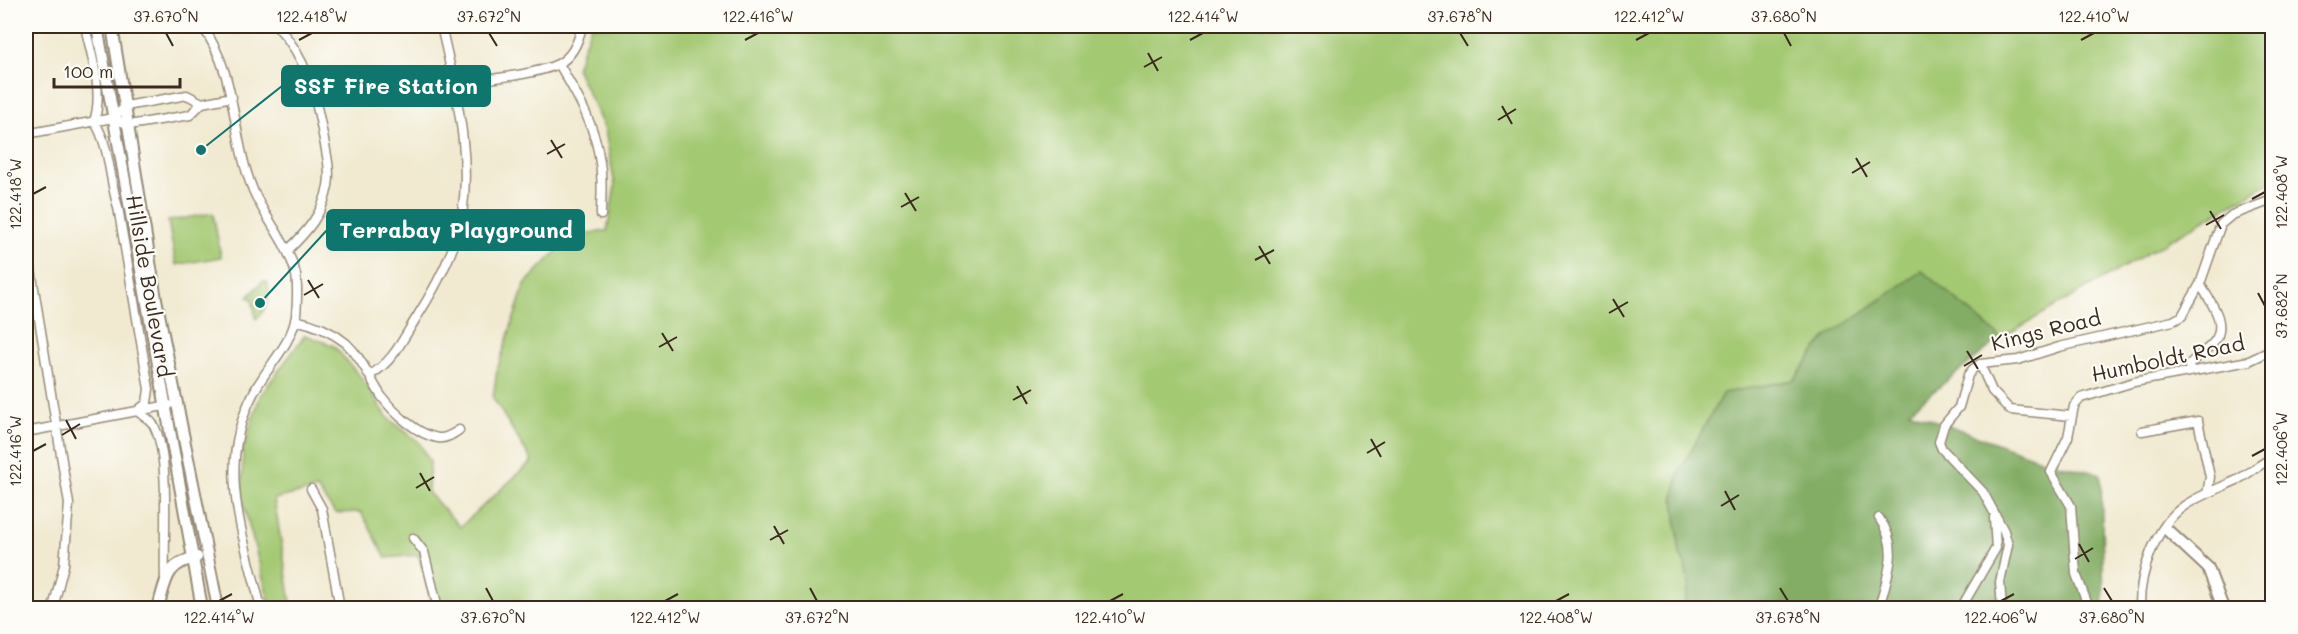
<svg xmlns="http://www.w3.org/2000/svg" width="2298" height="634" font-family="Mali,sans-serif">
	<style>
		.green { fill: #a4c973; stroke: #707a48; stroke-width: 1.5 }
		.forest { fill: #83ad65; stroke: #5f6c42; stroke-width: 1.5 }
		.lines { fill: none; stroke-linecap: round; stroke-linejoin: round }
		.street-casing { stroke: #968a78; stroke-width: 11 }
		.secondary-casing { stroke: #968a78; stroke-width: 14 }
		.street { stroke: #fff; stroke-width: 8 }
		.secondary { stroke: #fff; stroke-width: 10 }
		.ticks { fill: none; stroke: #3b2a1e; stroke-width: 2 }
		.labels { text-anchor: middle; stroke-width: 4.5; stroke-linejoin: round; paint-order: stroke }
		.street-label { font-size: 21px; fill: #3b2a1e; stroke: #fdfcf7 }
		.leader { fill: none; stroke: #0f766e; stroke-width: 2 }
		.callout-dot { fill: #0f766e; stroke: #fdfcf7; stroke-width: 2 }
		.callout { fill: #0f766e; stroke: #0f766e; stroke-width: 2 }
		.callout-label { font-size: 22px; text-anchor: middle; font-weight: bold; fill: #fff }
		.neatline { fill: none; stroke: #3b2a1e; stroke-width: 2 }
		.ticks-label { font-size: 15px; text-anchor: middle; fill: #3b2a1e }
	</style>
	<rect width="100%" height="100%" fill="#fdfcf7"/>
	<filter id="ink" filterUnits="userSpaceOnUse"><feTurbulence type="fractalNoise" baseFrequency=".0167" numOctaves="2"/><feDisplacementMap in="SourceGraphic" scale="12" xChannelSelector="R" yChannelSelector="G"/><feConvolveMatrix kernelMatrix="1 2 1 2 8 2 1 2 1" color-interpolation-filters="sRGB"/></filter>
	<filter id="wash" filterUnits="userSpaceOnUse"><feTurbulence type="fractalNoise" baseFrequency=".008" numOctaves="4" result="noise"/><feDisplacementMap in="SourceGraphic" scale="24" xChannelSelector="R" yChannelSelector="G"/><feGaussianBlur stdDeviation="1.35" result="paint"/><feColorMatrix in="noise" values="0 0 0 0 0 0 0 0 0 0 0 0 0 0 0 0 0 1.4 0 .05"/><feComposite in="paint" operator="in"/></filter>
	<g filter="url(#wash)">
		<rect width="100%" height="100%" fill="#f1ead1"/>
		<!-- green -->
		<path class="green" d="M 591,26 L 2272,26 L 2272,181 L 2001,338 L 1922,271 L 1824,339 L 1794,380 L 1723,393 L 1679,472 L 1674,498 L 1680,555 L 1685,564 L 1689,586 L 1683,608 L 431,608 L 426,578 L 418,555 L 386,558 L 361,512 L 335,513 L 317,489 L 274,499 L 292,608 L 271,608 L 242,499 L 243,449 L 260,396 L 305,335 L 334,346 L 363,380 L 388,418 L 419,442 L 430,462 L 428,492 L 460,527 L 532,461 L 493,398 L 497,370 L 525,284 L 572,235 L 607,231 L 615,186 L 605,130 L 576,68 Z
			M 213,213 L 221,257 L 176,265 L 168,221 Z
			M 263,281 L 267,282 C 272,296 267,310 256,319 L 252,299 L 248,297 Z"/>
		<!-- forest -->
		<path class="forest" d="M 1922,271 L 2001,338 L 1909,411 L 2048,462 L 2101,474 L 2104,608 L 1683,608 L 1689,586 L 1685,564 L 1680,555 L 1674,498 L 1679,472 L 1723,393 L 1794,380 L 1824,339 Z"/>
	</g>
	<g filter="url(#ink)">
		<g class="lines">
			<!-- street casing -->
			<g class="street-casing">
				<path id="street" d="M 85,26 C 91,54 104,93 94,121
					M 202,26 C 239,77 230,134 253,190 C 265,219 289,244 296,275 C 298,288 297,303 296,316 C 292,344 266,368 254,392 C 215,466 243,533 261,608
					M 277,26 C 307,58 315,94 323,135 C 326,151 331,170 328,186 C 323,214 306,233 287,251
					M 559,64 C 577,95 596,126 600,163 C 603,180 601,198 601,215
					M 453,84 C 480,80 536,75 558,64 C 572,57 579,40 582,26
					M 113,118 L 129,125 L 190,115 L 202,103 L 232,97
					M 113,118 L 126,106 L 187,95 L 202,103
					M 94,121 C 110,145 109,179 118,207 L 149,389 L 147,403 L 137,411
					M 26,134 L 113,118
					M 26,239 L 69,504 L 64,565 L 53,608
					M 295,320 C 314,324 331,331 346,343 C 362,358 370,379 382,397 C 394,413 418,435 438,438 C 446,439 453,434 459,430
					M 1980,364 L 1992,391 L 2010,410 L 2071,416
					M 2190,372 L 2189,365 C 2196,356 2207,351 2214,342 C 2229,323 2209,300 2200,284 L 2221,224 L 2232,215 L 2272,200
					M 370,375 C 392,363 402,341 415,320 C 431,295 445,270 455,242 C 478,178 456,90 441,26
					M 137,411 C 143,416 151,419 154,426 C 171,458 163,541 165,579
					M 2142,431 L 2198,421 L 2210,477 L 2207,494
					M 26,432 L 169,405
					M 311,489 L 322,509 L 340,608
					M 413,538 L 424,552 L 438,608
					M 1879,608 C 1887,575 1901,549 1879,518
					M 1961,608 L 1996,548 L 1994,518
					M 2002,608 L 2000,582 L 2008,545 L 2004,531 L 1983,492 L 1942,449 L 1939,442 L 1944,425 L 1959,407 L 1968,375 L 1973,369 L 1980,364 L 2018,360 L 2059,347 L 2173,321 L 2182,316 L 2200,284
					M 2089,608 L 2076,574 L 2071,506 L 2051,472 L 2068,437 L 2074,406 L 2081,398 L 2134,382 L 2249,361 L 2272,350
					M 2140,608 C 2139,575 2155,526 2184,506 C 2200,495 2220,488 2237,480 C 2250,473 2260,464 2272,458"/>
			</g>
			<!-- secondary casing -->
			<g class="secondary-casing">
				<path id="secondary" d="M 97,26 L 202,608
					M 112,26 L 156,299 L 218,608
					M 2165,528 L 2208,568 L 2223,608
					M 158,608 C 166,581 165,564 197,557"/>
			</g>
			<!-- street -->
			<use href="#street" class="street"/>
			<!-- secondary -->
			<use href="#secondary" class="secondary"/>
		</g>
	</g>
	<!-- ticks -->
	<path class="ticks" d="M 166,33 L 173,46M 489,33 L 497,46M 1460,33 L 1468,46M 1784,33 L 1791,46M 299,40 L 312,33M 745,40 L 758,33M 1190,40 L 1203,33M 1636,40 L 1649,33M 2081,40 L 2094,33M 1148,53 L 1158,71M 1144,67 L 1162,57M 1502,106 L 1512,124M 1498,120 L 1516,109M 551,140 L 562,158M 547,154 L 565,144M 1856,158 L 1867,177M 1852,173 L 1870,162M 905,193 L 916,211M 33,194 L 46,187M 2252,199 L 2265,192M 901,207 L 919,197M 2210,211 L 2221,229M 2206,225 L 2224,215M 1259,246 L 1270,264M 1255,260 L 1274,250M 308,280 L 319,298M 2258,293 L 2265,306M 304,295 L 323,284M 1613,299 L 1624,317M 1609,313 L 1628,302M 662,333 L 673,351M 659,347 L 677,337M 1967,351 L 1978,369M 1964,366 L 1982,355M 1017,386 L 1027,404M 1013,400 L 1031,390M 66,420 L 76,439M 62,435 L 80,424M 1371,439 L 1381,457M 33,451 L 46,444M 1367,453 L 1385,442M 2252,456 L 2265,449M 420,473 L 430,491M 416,488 L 434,477M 1725,491 L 1735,510M 1721,506 L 1739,495M 774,526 L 784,544M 770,540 L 788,530M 2079,544 L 2089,562M 2075,559 L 2093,548M 486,588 L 493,601M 810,588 L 817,601M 1780,588 L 1788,601M 2104,588 L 2112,601M 219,601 L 232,594M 665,601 L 678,594M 1110,601 L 1123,594M 1556,601 L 1569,594M 2001,601 L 2014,594"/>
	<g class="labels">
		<!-- street labels -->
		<g class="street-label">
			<text transform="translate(149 286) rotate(80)" y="7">Hillside Boulevard</text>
			<text transform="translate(2046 331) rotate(-14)" y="7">Kings Road</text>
			<text transform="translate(2168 359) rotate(-12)" y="7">Humboldt Road</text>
		</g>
	</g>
	<!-- callouts -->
	<path class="leader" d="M201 150L282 86M260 303L327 230"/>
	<g class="callout-dot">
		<circle cx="201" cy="150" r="6"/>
		<circle cx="260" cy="303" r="6"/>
	</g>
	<g class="callout">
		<rect x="282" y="66" width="208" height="40" rx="6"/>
		<rect x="327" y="210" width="257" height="40" rx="6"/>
	</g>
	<g class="callout-label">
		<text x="386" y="94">SSF Fire Station</text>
		<text x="456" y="238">Terrabay Playground</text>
	</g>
	<!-- margin -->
	<rect width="2298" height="634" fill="none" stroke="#fdfcf7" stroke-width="66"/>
	<!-- scale -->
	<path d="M54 78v9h126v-9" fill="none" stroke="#3b2a1e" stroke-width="3"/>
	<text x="63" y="78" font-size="18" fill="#3b2a1e" stroke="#fdfcf7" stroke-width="4.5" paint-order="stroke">100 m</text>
	<rect x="33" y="33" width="2232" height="568" class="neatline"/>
	<g class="ticks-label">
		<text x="166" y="22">37.670°N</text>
		<text x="312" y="22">122.418°W</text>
		<text x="489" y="22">37.672°N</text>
		<text x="758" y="22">122.416°W</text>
		<text x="1203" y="22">122.414°W</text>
		<text x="1460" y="22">37.678°N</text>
		<text x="1649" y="22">122.412°W</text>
		<text x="1784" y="22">37.680°N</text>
		<text x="2094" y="22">122.410°W</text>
		<text transform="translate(2282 192) rotate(-90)" y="5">122.408°W</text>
		<text transform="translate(16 194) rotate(-90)" y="5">122.418°W</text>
		<text transform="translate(2282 306) rotate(-90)" y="5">37.682°N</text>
		<text transform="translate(2282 449) rotate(-90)" y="5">122.406°W</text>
		<text transform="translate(16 451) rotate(-90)" y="5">122.416°W</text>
		<text x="219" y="623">122.414°W</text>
		<text x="493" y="623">37.670°N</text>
		<text x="665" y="623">122.412°W</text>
		<text x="817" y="623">37.672°N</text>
		<text x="1110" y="623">122.410°W</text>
		<text x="1556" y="623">122.408°W</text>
		<text x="1788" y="623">37.678°N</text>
		<text x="2001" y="623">122.406°W</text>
		<text x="2112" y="623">37.680°N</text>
	</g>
</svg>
